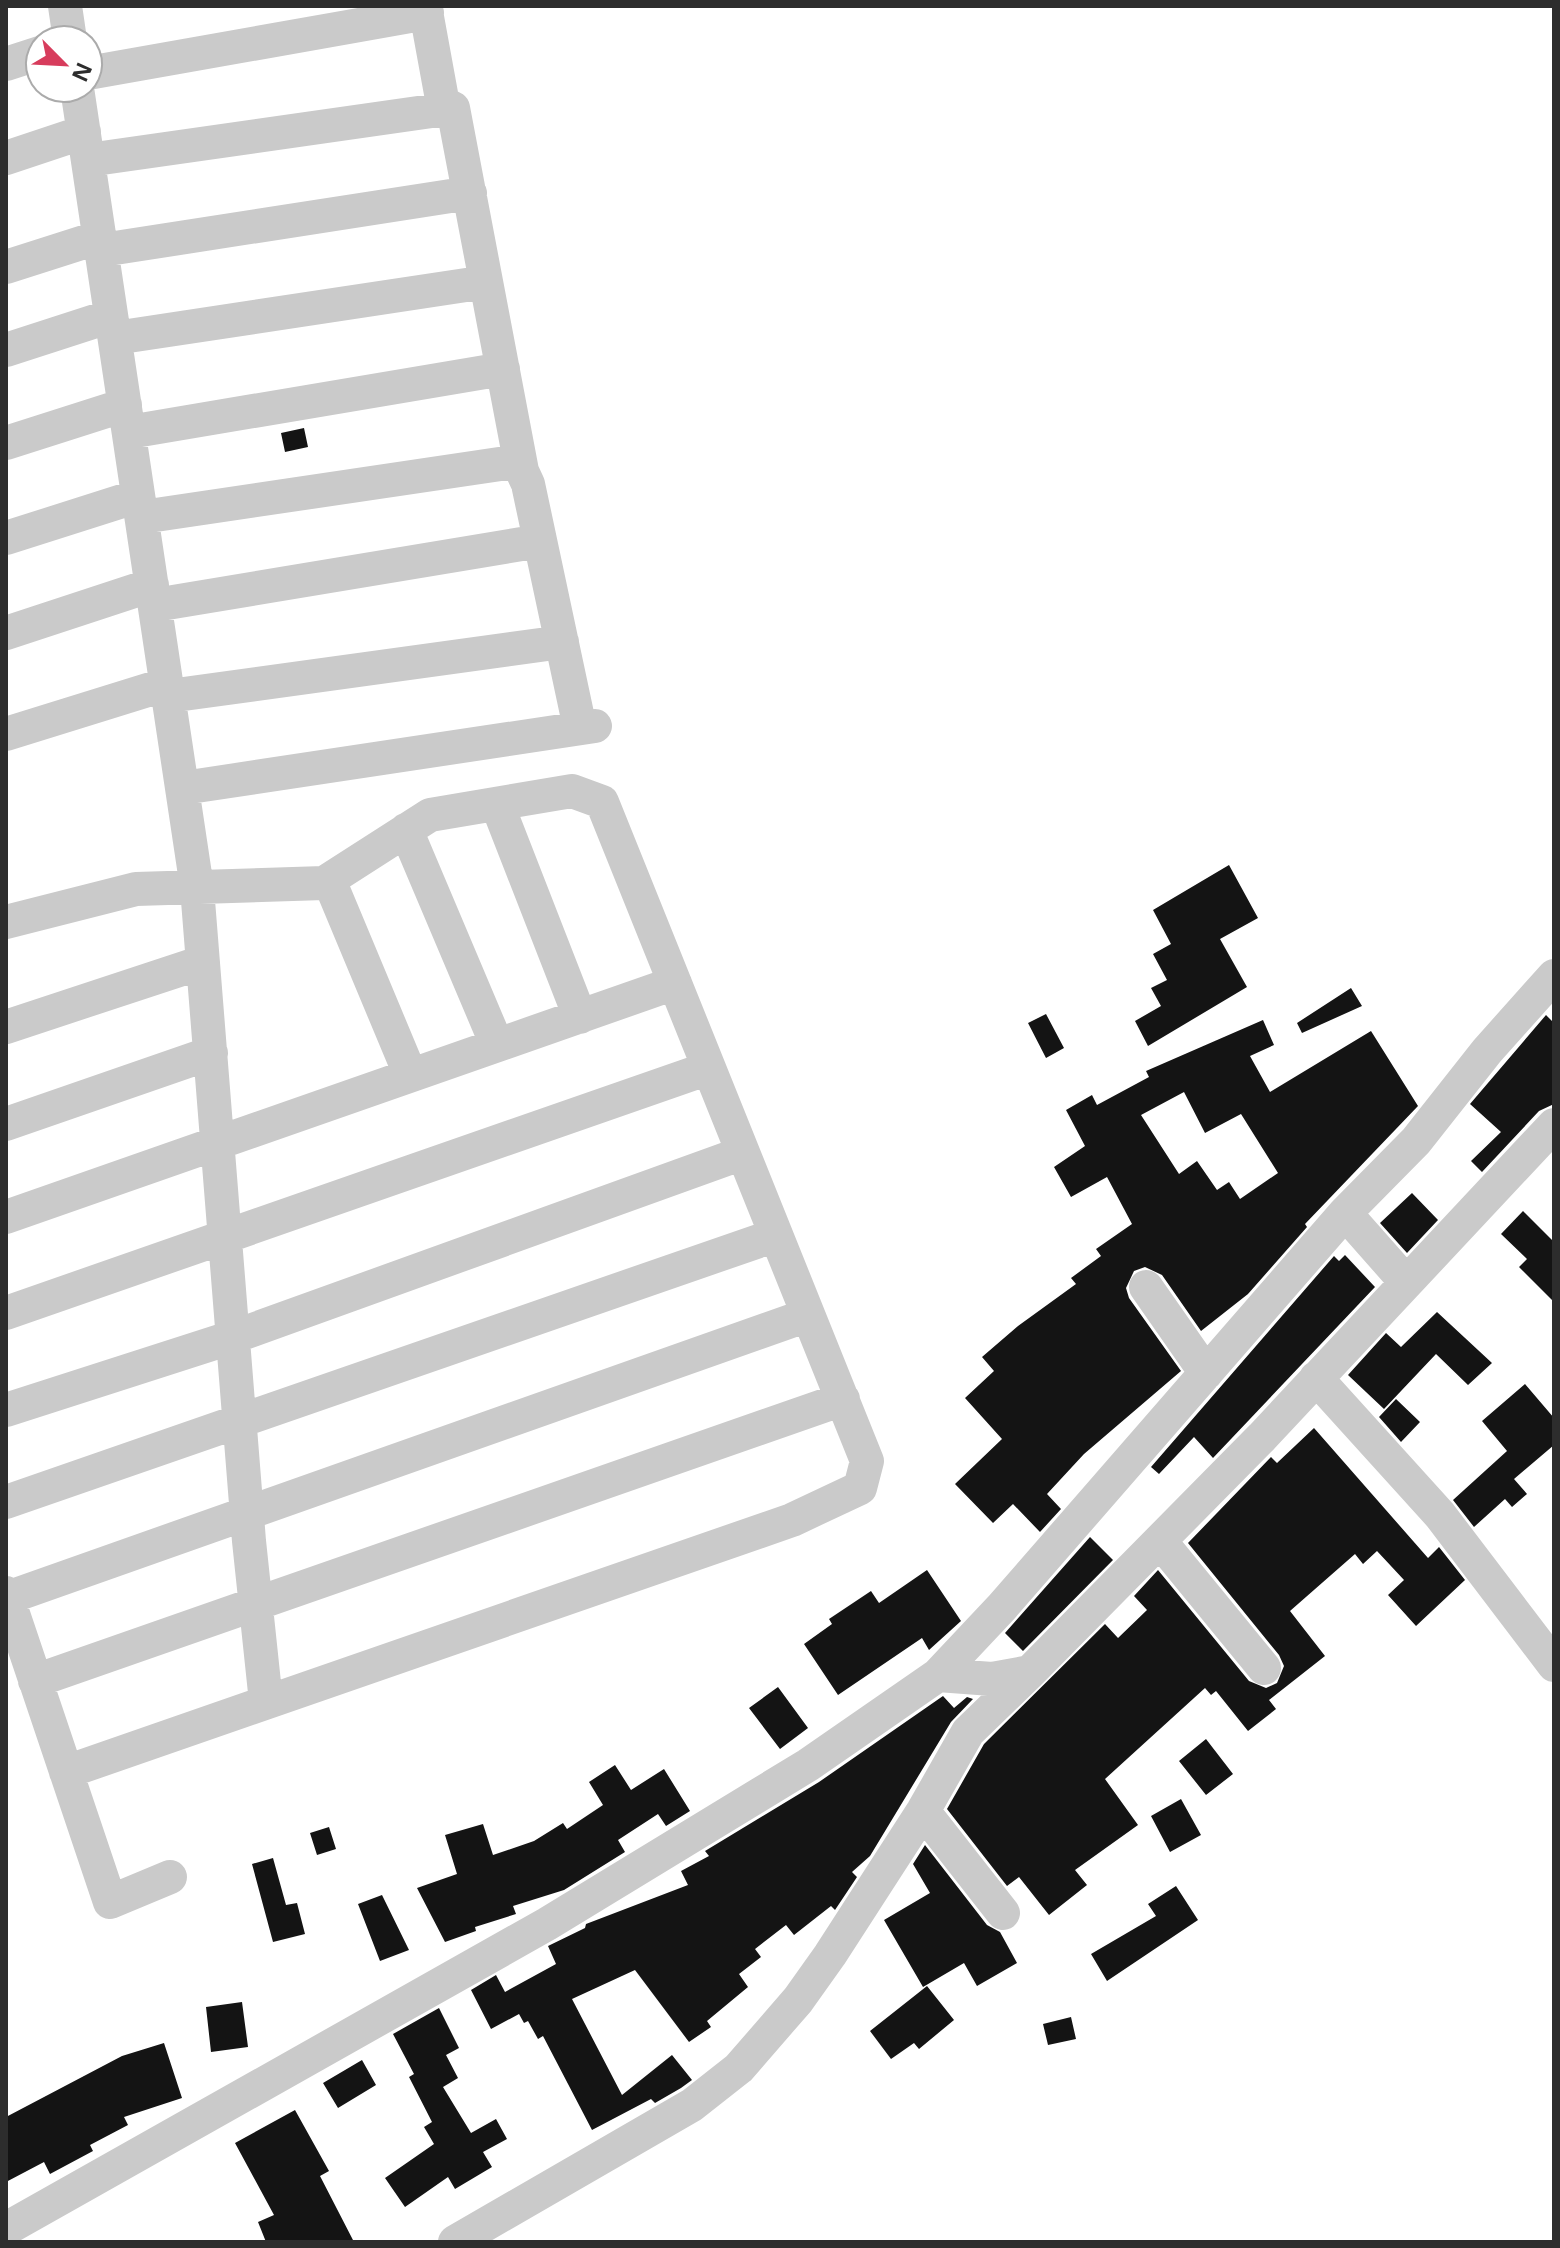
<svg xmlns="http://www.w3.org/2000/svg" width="1560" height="2248" font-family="'Open Sans',sans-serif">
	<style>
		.building { fill: #141414; fill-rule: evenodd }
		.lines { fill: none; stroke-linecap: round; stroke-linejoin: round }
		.minor { stroke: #cacaca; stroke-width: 34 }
	</style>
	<rect width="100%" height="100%" fill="#fff"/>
	<!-- building -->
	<path class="building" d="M 304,428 L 308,447 L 285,452 L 281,433 Z
		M 1229,865 L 1258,918 L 1220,939 L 1247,987 L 1148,1046 L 1135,1021 L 1161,1006 L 1151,988 L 1167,980 L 1153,954 L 1171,944 L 1153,910 Z
		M 1351,988 L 1362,1006 L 1302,1033 L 1297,1023 Z
		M 1046,1014 L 1064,1048 L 1046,1058 L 1028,1023 Z
		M 1546,1015 L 1554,1023 L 1554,1104 L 1539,1111 L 1482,1172 L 1471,1161 L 1501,1132 L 1470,1104 Z
		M 1263,1020 L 1274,1045 L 1250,1056 L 1270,1092 L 1371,1031 L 1418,1106 L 1305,1224 L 1307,1227 L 1248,1294 L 1201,1331 L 1162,1275 L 1145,1267 L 1134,1271 L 1126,1288 L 1129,1298 L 1181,1371 L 1084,1454 L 1047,1494 L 1061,1509 L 1040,1532 L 1013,1504 L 993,1523 L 955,1484 L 1002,1439 L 965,1398 L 994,1371 L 982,1357 L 1018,1326 L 1076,1284 L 1071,1278 L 1101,1256 L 1096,1249 L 1132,1224 L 1107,1177 L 1071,1197 L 1054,1167 L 1085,1146 L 1066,1110 L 1092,1095 L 1097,1105 L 1149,1077 L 1146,1071 ZM 1184,1092 L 1205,1133 L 1241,1114 L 1278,1173 L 1240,1199 L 1229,1182 L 1217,1190 L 1197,1161 L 1179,1174 L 1141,1115 Z
		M 1412,1193 L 1438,1220 L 1407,1253 L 1380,1223 Z
		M 1523,1211 L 1554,1242 L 1554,1302 L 1519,1267 L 1527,1259 L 1501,1234 Z
		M 1345,1255 L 1375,1287 L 1213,1458 L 1194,1437 L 1159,1474 L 1151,1467 L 1334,1256 L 1339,1261 Z
		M 1437,1312 L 1492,1363 L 1468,1385 L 1436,1354 L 1384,1409 L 1348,1375 L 1386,1333 L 1401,1347 Z
		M 1525,1384 L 1554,1418 L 1554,1445 L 1514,1479 L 1527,1494 L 1512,1507 L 1505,1499 L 1474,1527 L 1453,1500 L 1507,1451 L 1482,1421 Z
		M 1396,1399 L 1420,1422 L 1401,1442 L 1379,1417 Z
		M 1314,1428 L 1428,1558 L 1439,1547 L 1465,1580 L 1416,1626 L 1388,1595 L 1404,1580 L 1377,1551 L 1363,1564 L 1355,1554 L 1290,1611 L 1325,1656 L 1269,1700 L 1276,1709 L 1248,1731 L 1216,1691 L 1211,1695 L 1205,1688 L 1105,1779 L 1138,1825 L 1075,1870 L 1087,1885 L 1049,1915 L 1019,1877 L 1007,1886 L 947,1809 L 984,1744 L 1105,1624 L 1118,1638 L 1147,1610 L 1134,1596 L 1158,1570 L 1249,1681 L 1266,1688 L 1277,1683 L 1284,1666 L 1279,1655 L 1188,1543 L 1271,1457 L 1277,1463 Z
		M 1090,1537 L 1113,1560 L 1023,1651 L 1005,1633 Z
		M 927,1570 L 961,1621 L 929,1650 L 922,1638 L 838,1695 L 804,1644 L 832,1624 L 829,1619 L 871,1591 L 879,1603 Z
		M 778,1687 L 808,1728 L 780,1749 L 749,1708 Z
		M 943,1696 L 954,1708 L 967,1697 L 973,1699 L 951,1722 L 870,1856 L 852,1872 L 857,1877 L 835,1910 L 831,1906 L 794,1935 L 786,1925 L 755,1949 L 761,1957 L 739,1974 L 748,1987 L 707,2021 L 711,2027 L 689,2042 L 635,1970 L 572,1999 L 622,2095 L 672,2055 L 692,2080 L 681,2088 L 655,2103 L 651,2099 L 592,2130 L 543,2036 L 538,2039 L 528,2021 L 524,2023 L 519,2014 L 491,2029 L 471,1990 L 496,1975 L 505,1992 L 556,1964 L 548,1946 L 585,1928 L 586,1924 L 688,1885 L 681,1871 L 709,1856 L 705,1851 L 819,1782 Z
		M 1206,1739 L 1233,1774 L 1206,1795 L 1179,1761 Z
		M 615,1765 L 631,1790 L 664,1769 L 690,1811 L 666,1826 L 658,1814 L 618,1840 L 625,1852 L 564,1890 L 513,1906 L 516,1914 L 475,1927 L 476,1931 L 445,1942 L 417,1888 L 457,1874 L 445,1835 L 483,1824 L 493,1855 L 534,1841 L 563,1823 L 567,1829 L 603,1805 L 589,1782 Z
		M 1181,1799 L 1201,1835 L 1170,1852 L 1151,1816 Z
		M 329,1827 L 336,1849 L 317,1855 L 310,1833 Z
		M 925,1845 L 987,1925 L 1000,1932 L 1017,1963 L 977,1986 L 964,1963 L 923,1987 L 884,1920 L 930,1893 L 913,1864 Z
		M 273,1858 L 286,1905 L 297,1903 L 305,1934 L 273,1942 L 252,1864 Z
		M 1176,1886 L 1198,1920 L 1107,1981 L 1091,1954 L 1156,1916 L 1148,1904 Z
		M 382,1895 L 409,1950 L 380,1961 L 358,1904 Z
		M 927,1986 L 954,2020 L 919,2049 L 914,2043 L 891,2059 L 870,2031 Z
		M 242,2002 L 248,2047 L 211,2052 L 206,2007 Z
		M 439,2008 L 459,2048 L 446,2055 L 458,2078 L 443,2087 L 471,2133 L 496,2119 L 507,2139 L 483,2152 L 492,2167 L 455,2189 L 448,2177 L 405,2207 L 385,2178 L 434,2144 L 424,2127 L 432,2122 L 409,2077 L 414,2074 L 393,2034 Z
		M 1071,2017 L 1076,2039 L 1048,2045 L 1043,2024 Z
		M 164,2043 L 182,2098 L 124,2117 L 128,2125 L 90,2145 L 93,2151 L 50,2174 L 44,2162 L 6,2182 L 6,2117 L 122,2056 Z
		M 362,2060 L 376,2085 L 338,2108 L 323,2083 Z
		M 295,2110 L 329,2171 L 320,2176 L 354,2242 L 266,2242 L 258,2222 L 274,2215 L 235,2143 Z"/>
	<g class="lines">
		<!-- minor -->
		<path class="minor" d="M 65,6 L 70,40
			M 425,6 L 444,110
			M 6,64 L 40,53
			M 88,73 L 427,13
			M 77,88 L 197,888 L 249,1541 L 266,1702
			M 6,158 L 84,132
			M 88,160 L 453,108 L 522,471 L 528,484 L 580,728
			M 102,250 L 470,193
			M 6,267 L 100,237
			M 115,338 L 486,282
			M 6,350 L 111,316
			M 129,432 L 503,369
			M 6,443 L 125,405
			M 142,517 L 520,461
			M 6,538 L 138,496
			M 155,605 L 540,541
			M 6,633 L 152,585
			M 169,696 L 562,642
			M 6,734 L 167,684
			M 183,788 L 595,726
			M 497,804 L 580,1017
			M 406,830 L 497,1045
			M 329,880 L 410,1074
			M 6,922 L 136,889 L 324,883 L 430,815 L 572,791 L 602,802 L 867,1461 L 860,1488 L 792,1520 L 66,1772
			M 6,1027 L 203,962
			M 6,1124 L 211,1053
			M 1345,1213 L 1405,1281
			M 6,1217 L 675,983
			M 1146,1287 L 1206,1373
			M 6,1313 L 709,1068
			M 1316,1378 L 1440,1515 L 1554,1665
			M 6,1410 L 233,1337 L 743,1153
			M 6,1502 L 776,1235
			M 1160,1541 L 1264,1668
			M 6,1593 L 110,1902 L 170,1877
			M 7,1598 L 808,1315
			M 938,1675 L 1002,1607 L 1345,1213 L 1416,1141 L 1487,1051 L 1554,976
			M 35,1681 L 843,1399
			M 923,1811 L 1003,1913
			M 6,2229 L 547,1924 L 808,1765 L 938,1675 L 992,1679 L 1030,1672 L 1262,1437 L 1554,1125
			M 455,2242 L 692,2105 L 739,2068 L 798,2000 L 830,1955 L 923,1811 L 968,1732 L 1030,1672"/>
	</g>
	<!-- border -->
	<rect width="1560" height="2248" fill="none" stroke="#2d2d2d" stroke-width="16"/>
	<!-- north arrow -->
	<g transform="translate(64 64) rotate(114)"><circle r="38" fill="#ffffff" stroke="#ababab" stroke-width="2"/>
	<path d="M0-6L14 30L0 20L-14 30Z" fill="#d73c5c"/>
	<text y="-12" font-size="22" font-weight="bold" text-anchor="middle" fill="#2d2d2d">N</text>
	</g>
</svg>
